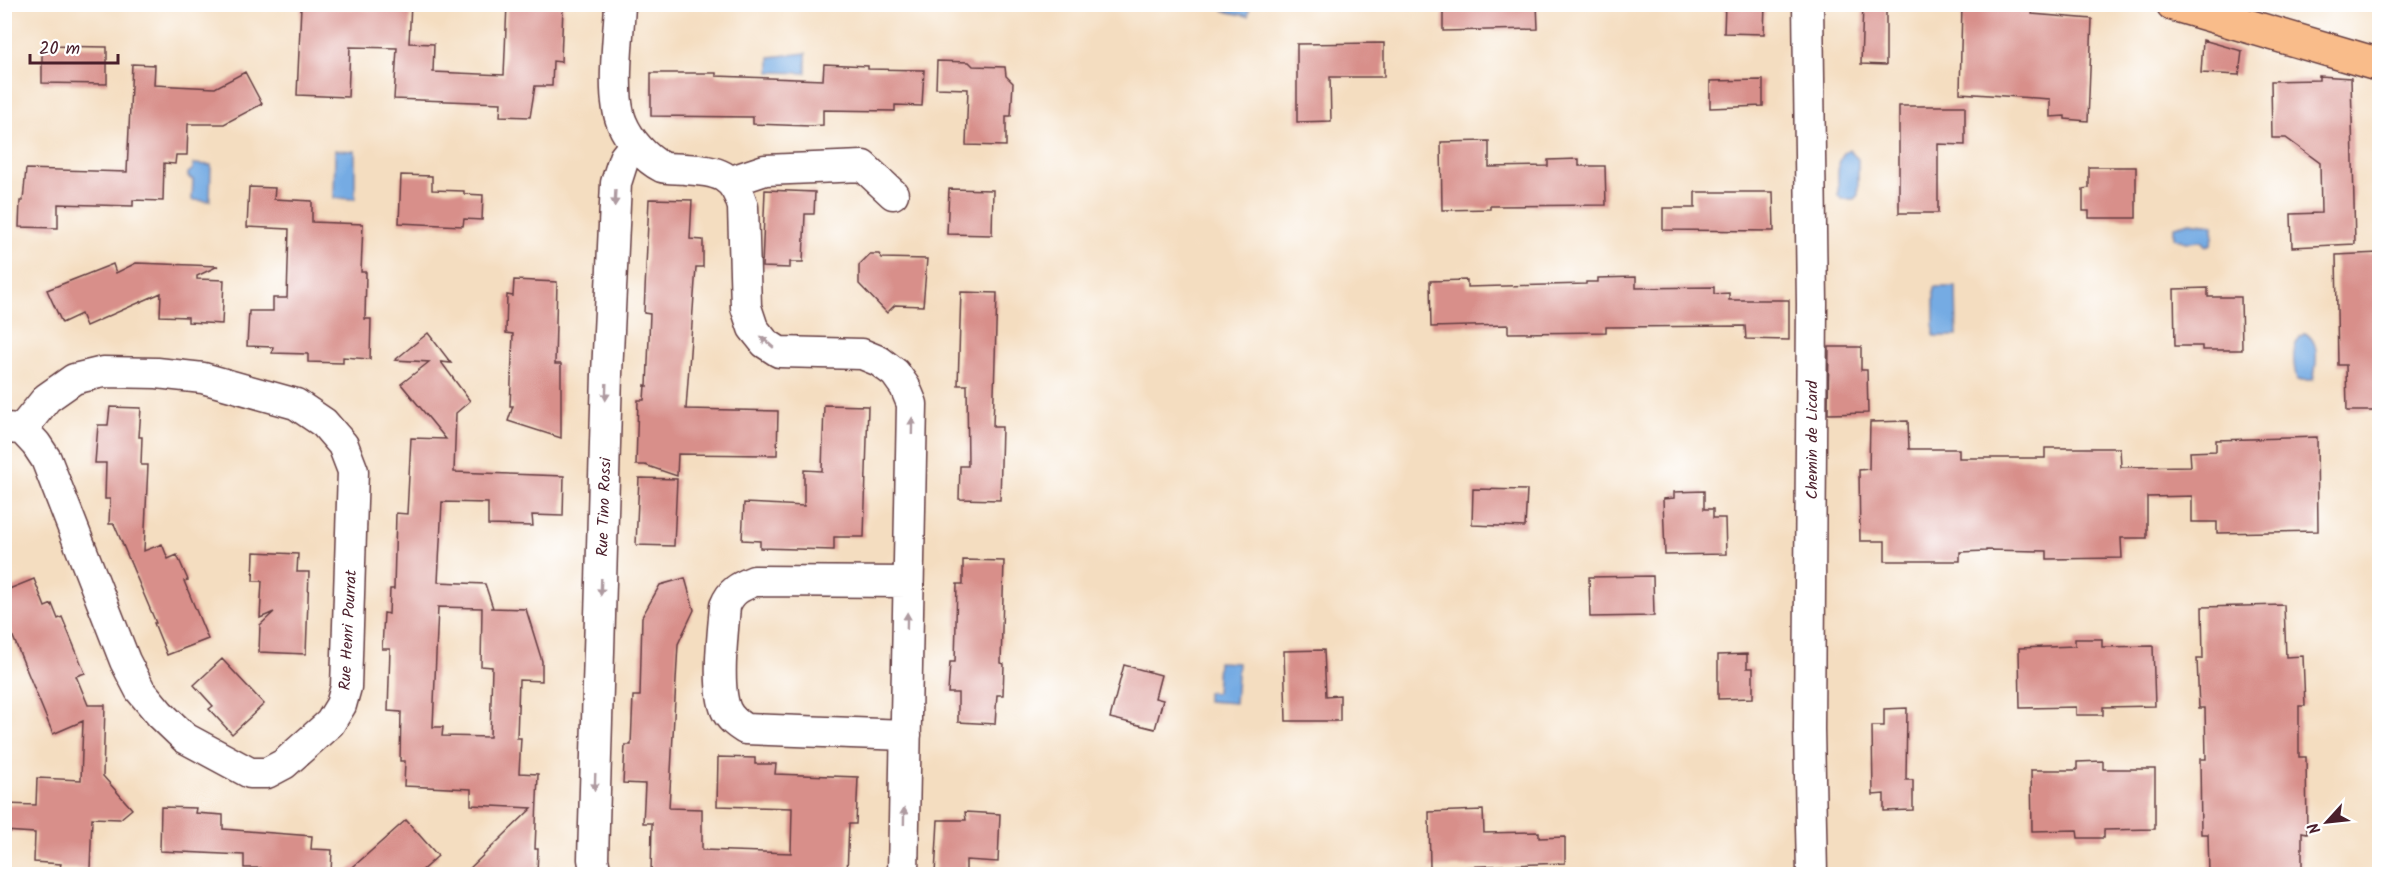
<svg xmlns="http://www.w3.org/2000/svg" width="2384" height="879" font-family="Kalam,sans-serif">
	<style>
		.water { fill: #74abe3; stroke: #5f6587; stroke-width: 1.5 }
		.building { fill: #d88f8a; fill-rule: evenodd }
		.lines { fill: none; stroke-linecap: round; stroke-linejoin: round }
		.minor-casing { stroke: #643c41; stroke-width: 33 }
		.major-casing { stroke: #643c41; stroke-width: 36 }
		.minor { stroke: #fff; stroke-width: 30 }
		.major { stroke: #f9bc8a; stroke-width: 33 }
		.oneway { fill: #ae9aa0 }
		.labels { text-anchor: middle; stroke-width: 5; stroke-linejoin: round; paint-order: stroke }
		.street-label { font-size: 16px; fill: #4a1f2b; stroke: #fff }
	</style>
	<rect width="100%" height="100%" fill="#fff"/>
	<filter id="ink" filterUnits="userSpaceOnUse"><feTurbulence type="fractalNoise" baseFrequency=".0167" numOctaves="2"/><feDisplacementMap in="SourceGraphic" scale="12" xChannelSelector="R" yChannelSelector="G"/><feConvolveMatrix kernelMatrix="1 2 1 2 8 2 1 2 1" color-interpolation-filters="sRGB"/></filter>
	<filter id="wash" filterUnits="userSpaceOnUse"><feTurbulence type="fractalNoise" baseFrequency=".008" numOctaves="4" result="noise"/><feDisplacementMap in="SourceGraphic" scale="24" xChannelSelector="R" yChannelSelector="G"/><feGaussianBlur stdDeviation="1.35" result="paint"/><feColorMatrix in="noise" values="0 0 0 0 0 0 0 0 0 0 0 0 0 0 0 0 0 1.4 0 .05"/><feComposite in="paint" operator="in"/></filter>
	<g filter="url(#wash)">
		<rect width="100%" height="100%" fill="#f4ddc0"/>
		<!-- water -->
		<path class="water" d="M 1224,5 L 1250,5 L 1248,16 L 1223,11 Z
			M 806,53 L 806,73 L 770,72 L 770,57 Z
			M 335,150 L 355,151 L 355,199 L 334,198 Z
			M 1849,150 L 1858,159 L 1858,195 L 1854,199 L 1842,199 L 1838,196 C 1839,182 1834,155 1849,150 Z
			M 193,164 L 211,165 L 210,201 L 192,200 L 193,180 L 188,177 L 188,173 L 193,169 Z
			M 2190,222 L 2213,225 L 2213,238 L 2211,244 L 2206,246 L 2201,241 L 2186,242 L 2174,238 L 2174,226 Z
			M 1934,287 L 1956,287 L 1957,336 L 1934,336 Z
			M 2305,333 C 2320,341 2317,364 2313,380 L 2297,380 C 2293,365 2290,342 2305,333 Z
			M 1218,662 L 1238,663 L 1235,703 L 1207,701 L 1207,692 L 1216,693 Z"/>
		<g id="blocks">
			<!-- building -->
			<path class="building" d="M 377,4 L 411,4 L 409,43 L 434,44 L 433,72 L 504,75 L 507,4 L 563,6 L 561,62 L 553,61 L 552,86 L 535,86 L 530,117 L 500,116 L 501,103 L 394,99 L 397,48 L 350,47 L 348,97 L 297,95 L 301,6 L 377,10 Z
				M 1443,4 L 1537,4 L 1538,29 L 1443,31 Z
				M 1725,4 L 1765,4 L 1764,34 L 1724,33 Z
				M 1863,4 L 1886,4 L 1886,65 L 1861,64 Z
				M 1962,4 L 2033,4 L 2032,14 L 2092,19 L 2088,121 L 2065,119 L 2065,116 L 2050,117 L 2050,99 L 1960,93 Z
				M 2203,40 L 2242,51 L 2239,75 L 2201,73 Z
				M 1384,43 L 1384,77 L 1330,77 L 1331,121 L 1297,122 L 1297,44 Z
				M 42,46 L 107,47 L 107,84 L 42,83 Z
				M 937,61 L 969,62 L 973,66 L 1005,67 L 1006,76 L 1013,83 L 1011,116 L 1006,116 L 1006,146 L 966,145 L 968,89 L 936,88 Z
				M 132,64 L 155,65 L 154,85 L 215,88 L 245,72 L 262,104 L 224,124 L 188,124 L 187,155 L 176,155 L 175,164 L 164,163 L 163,201 L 133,200 L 133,206 L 58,204 L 58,228 L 19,227 L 20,201 L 23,201 L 26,169 L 127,172 Z
				M 824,64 L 868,66 L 868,69 L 924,70 L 922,106 L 895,105 L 895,111 L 823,110 L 823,125 L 810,126 L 753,124 L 753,117 L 651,116 L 651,73 L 716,73 L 716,76 L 823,80 Z
				M 2319,76 L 2351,78 L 2355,244 L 2292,247 L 2291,214 L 2321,213 L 2320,163 L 2286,138 L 2272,138 L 2271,81 L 2319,80 Z
				M 1763,80 L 1763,106 L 1710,108 L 1710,81 Z
				M 1899,106 L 1965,106 L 1965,145 L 1938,144 L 1938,213 L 1899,213 Z
				M 1489,141 L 1489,167 L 1548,166 L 1548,160 L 1579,159 L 1579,166 L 1605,166 L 1606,205 L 1490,206 L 1490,209 L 1442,210 L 1441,142 Z
				M 2089,167 L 2136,167 L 2136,218 L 2089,218 L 2089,211 L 2083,211 L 2083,189 L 2089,188 Z
				M 401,175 L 432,176 L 432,190 L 464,191 L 464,194 L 483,195 L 482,220 L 464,219 L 463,226 L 399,223 Z
				M 249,187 L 275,188 L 274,199 L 312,201 L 312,222 L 363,224 L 361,272 L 366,272 L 365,319 L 371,319 L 370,359 L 343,357 L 343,363 L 308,362 L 308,354 L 272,353 L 273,347 L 247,346 L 249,311 L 273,311 L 273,298 L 287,298 L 289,229 L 247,227 Z
				M 949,189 L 993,190 L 992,235 L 947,234 Z
				M 765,190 L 815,192 L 814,214 L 805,214 L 803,262 L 790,262 L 790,268 L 762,267 Z
				M 1695,192 L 1773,192 L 1774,231 L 1663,230 L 1663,208 L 1695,208 Z
				M 649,199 L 692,200 L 690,239 L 703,240 L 703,267 L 696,267 L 686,409 L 778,411 L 777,455 L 678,454 L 677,476 L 645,465 L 636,465 L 638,400 L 644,400 L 645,385 L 647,386 L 650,314 L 644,313 Z
				M 2379,253 L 2379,411 L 2347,411 L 2346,365 L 2338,365 L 2336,255 Z
				M 870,254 L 879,254 L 882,258 L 927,259 L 923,306 L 895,305 L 887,313 L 859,284 L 859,265 Z
				M 136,263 L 218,266 L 197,276 L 197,279 L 224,280 L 222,324 L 188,322 L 188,317 L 160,316 L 161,293 L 86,326 L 81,314 L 62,323 L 47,290 L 113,264 L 116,273 Z
				M 1636,277 L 1636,288 L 1714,287 L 1714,294 L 1729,293 L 1729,300 L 1789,300 L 1789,340 L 1746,339 L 1745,326 L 1606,327 L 1606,332 L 1508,333 L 1508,325 L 1431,327 L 1430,281 L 1467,280 L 1467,287 L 1586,284 L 1586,282 L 1598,282 L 1598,278 Z
				M 514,280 L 557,282 L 555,364 L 561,364 L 561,438 L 508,421 L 513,406 L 510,406 L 513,334 L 506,333 L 507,295 L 513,296 Z
				M 2208,288 L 2208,297 L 2241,297 L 2242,350 L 2202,350 L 2202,346 L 2175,346 L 2174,289 Z
				M 961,292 L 997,293 L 993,427 L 1002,427 L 1000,500 L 959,499 L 960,466 L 968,466 L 967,385 L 958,385 Z
				M 428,333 L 451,363 L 441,362 L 470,401 L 456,413 L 454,472 L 564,476 L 563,516 L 532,515 L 533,526 L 488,525 L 488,503 L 442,502 L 438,582 L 485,584 L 493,608 L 490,608 L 526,609 L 542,661 L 542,681 L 519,680 L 517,738 L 521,738 L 519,773 L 538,774 L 535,849 L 538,849 L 537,874 L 464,874 L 532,808 L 471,805 L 471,789 L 404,786 L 405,761 L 400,761 L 401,712 L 388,711 L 390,649 L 382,649 L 384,613 L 389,614 L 390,589 L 394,589 L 396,513 L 407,514 L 411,438 L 446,439 L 401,384 L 429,362 L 395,360 ZM 438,607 L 482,608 L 481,666 L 492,667 L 490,737 L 442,736 L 443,727 L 433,727 Z
				M 1829,347 L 1861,347 L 1861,370 L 1867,370 L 1868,413 L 1828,414 Z
				M 824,405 L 868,406 L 864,537 L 834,537 L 834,550 L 760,548 L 760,541 L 742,540 L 744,503 L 804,506 L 804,470 L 822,471 Z
				M 110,407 L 141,408 L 139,437 L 142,437 L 141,465 L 148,465 L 144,551 L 162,544 L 168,559 L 177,555 L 188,580 L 184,581 L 208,639 L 167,655 L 154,623 L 156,623 L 114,524 L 109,524 L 110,499 L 105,499 L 106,463 L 95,463 L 98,425 L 108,425 Z
				M 1908,421 L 1909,449 L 1959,449 L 1959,458 L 2045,458 L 2045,448 L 2120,448 L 2121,467 L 2191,466 L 2190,452 L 2216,451 L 2216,440 L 2317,437 L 2318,531 L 2217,533 L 2217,522 L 2192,522 L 2192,496 L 2147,497 L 2147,538 L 2121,538 L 2122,558 L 2047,559 L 2047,551 L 1986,550 L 1986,551 L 1960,552 L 1960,561 L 1885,561 L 1885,541 L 1860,541 L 1859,470 L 1869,469 L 1870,422 Z
				M 639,478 L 677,479 L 674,546 L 636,545 Z
				M 1473,489 L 1527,490 L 1525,527 L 1472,525 Z
				M 1704,491 L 1704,509 L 1713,509 L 1713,518 L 1725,518 L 1726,554 L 1665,555 L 1663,499 L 1674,498 L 1674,492 Z
				M 254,552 L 298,554 L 297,572 L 309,572 L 306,654 L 259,652 L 260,625 L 274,612 L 260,618 L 262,581 L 253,581 Z
				M 963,560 L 1004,561 L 1001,663 L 1004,664 L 1003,695 L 997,695 L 995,724 L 958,722 L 958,693 L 948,693 L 950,662 L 955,662 L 957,584 L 963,584 Z
				M 1653,576 L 1654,616 L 1590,617 L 1589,577 Z
				M 685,578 L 694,610 L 678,644 L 669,808 L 702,809 L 702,850 L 791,853 L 792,808 L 717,806 L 718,757 L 755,758 L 755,764 L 776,764 L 775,774 L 858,777 L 856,824 L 849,824 L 847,874 L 651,874 L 652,823 L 643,823 L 645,784 L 623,783 L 625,745 L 631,745 L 633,696 L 640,696 L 642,617 L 660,585 Z
				M 34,579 L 45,607 L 52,604 L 58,619 L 62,617 L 85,673 L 76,676 L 88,705 L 105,705 L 103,776 L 132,809 L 120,819 L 92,818 L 90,869 L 60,868 L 61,864 L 34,862 L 35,833 L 4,831 L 4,804 L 36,805 L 37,778 L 81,780 L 83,721 L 53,734 L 4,615 L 4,591 Z
				M 2284,605 L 2286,657 L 2303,656 L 2305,706 L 2299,706 L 2299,757 L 2306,757 L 2307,833 L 2302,832 L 2302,874 L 2209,874 L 2208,834 L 2201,834 L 2200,759 L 2206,759 L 2205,708 L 2199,708 L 2197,659 L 2203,659 L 2202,607 Z
				M 2075,639 L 2102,639 L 2102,647 L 2153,646 L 2155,706 L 2103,707 L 2103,715 L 2076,715 L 2076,707 L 2020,708 L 2019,648 L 2075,646 Z
				M 1324,650 L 1326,696 L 1340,695 L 1340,721 L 1286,721 L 1284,651 Z
				M 1747,654 L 1747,668 L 1753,668 L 1753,698 L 1718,699 L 1718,655 Z
				M 222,659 L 264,704 L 232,734 L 209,709 L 213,706 L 194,685 Z
				M 1124,665 L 1161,675 L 1155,698 L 1163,700 L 1155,729 L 1110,718 Z
				M 1907,708 L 1906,780 L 1913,780 L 1913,810 L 1884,811 L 1884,794 L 1873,795 L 1872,726 L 1884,726 L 1884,709 Z
				M 2103,761 L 2103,769 L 2155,769 L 2155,829 L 2104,830 L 2104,838 L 2078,838 L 2077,830 L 2032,831 L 2031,770 L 2077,770 L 2077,762 Z
				M 161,807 L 196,808 L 195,813 L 223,815 L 223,829 L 312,836 L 311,849 L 332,850 L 331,874 L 260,874 L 261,868 L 244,868 L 244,855 L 160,851 Z
				M 1483,810 L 1484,833 L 1539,832 L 1539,838 L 1565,837 L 1565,863 L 1430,868 L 1429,812 Z
				M 965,812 L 1000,814 L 998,862 L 966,860 L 966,874 L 935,874 L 938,820 L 966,820 Z
				M 406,820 L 438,856 L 418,874 L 345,874 Z"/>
		</g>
	</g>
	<g filter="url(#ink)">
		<use href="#blocks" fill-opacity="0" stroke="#643c41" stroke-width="1.5"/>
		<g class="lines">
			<!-- minor casing -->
			<g class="minor-casing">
				<path id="minor" d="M 620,4 C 619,35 610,96 622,123 C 629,140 646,159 662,167 C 668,169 678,168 685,169 C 718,171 734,174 743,207 L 746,307 L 753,328 L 765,343 L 779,352 L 862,354 L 879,361 L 895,373 L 905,387 L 912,404 L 903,874
					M 1808,4 L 1812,304 L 1809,729 L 1812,874
					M 732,181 L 765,170 L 863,166 L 893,194
					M 4,428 L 22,429 L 36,444 L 46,459 L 125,661 L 140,690 L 160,714 L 185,738 L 250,773 L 267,773 L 284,764 L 330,723 L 341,705 L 346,687 L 353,471 L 343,445 L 324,423 L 296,404 L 203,378 L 157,373 L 103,372 L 74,379 L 47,398 L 22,429
					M 906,735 L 745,729 C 737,724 730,719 726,710 C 716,687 723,632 725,606 C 731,591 739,587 754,581 L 908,582
					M 596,874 L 593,859 L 607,374 L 616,183 L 624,158 L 635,144"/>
			</g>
			<!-- major casing -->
			<g class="major-casing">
				<path id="major" d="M 2173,4 L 2380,65"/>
			</g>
			<!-- minor -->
			<use href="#minor" class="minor"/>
			<!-- major -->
			<use href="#major" class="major"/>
		</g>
		<!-- one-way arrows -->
		<defs><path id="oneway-solid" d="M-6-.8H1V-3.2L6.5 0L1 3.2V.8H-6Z" transform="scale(1.5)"/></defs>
		<g class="oneway">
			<use href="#oneway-solid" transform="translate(615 198) rotate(93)"/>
			<use href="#oneway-solid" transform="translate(767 342) rotate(-139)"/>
			<use href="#oneway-solid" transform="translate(606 392) rotate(92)"/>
			<use href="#oneway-solid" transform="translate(912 426) rotate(-89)"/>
			<use href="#oneway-solid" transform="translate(601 587) rotate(92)"/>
			<use href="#oneway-solid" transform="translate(907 621) rotate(-89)"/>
			<use href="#oneway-solid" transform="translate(595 782) rotate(92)"/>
			<use href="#oneway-solid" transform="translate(904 816) rotate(-89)"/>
		</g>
	</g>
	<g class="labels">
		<!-- street labels -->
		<g class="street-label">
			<text transform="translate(1811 440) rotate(-90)" y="6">Chemin de Licard</text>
			<text transform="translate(603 507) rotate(-88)" y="6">Rue Tino Rossi</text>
			<text transform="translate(347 630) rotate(-87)" y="6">Rue Henri Pourrat</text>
		</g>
	</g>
	<!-- margin -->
	<rect width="2384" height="879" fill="none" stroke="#fff" stroke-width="24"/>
	<!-- north arrow -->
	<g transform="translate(2327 822) rotate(243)" stroke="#ffffff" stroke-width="4.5" paint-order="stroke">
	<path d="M0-4.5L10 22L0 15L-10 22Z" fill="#4a1f2b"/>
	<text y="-9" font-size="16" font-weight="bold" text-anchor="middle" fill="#4a1f2b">N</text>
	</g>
	<!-- scale -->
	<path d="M30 54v9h88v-9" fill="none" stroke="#4a1f2b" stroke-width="3"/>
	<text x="39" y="54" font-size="18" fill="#4a1f2b" stroke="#ffffff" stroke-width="4.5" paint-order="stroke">20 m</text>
</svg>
